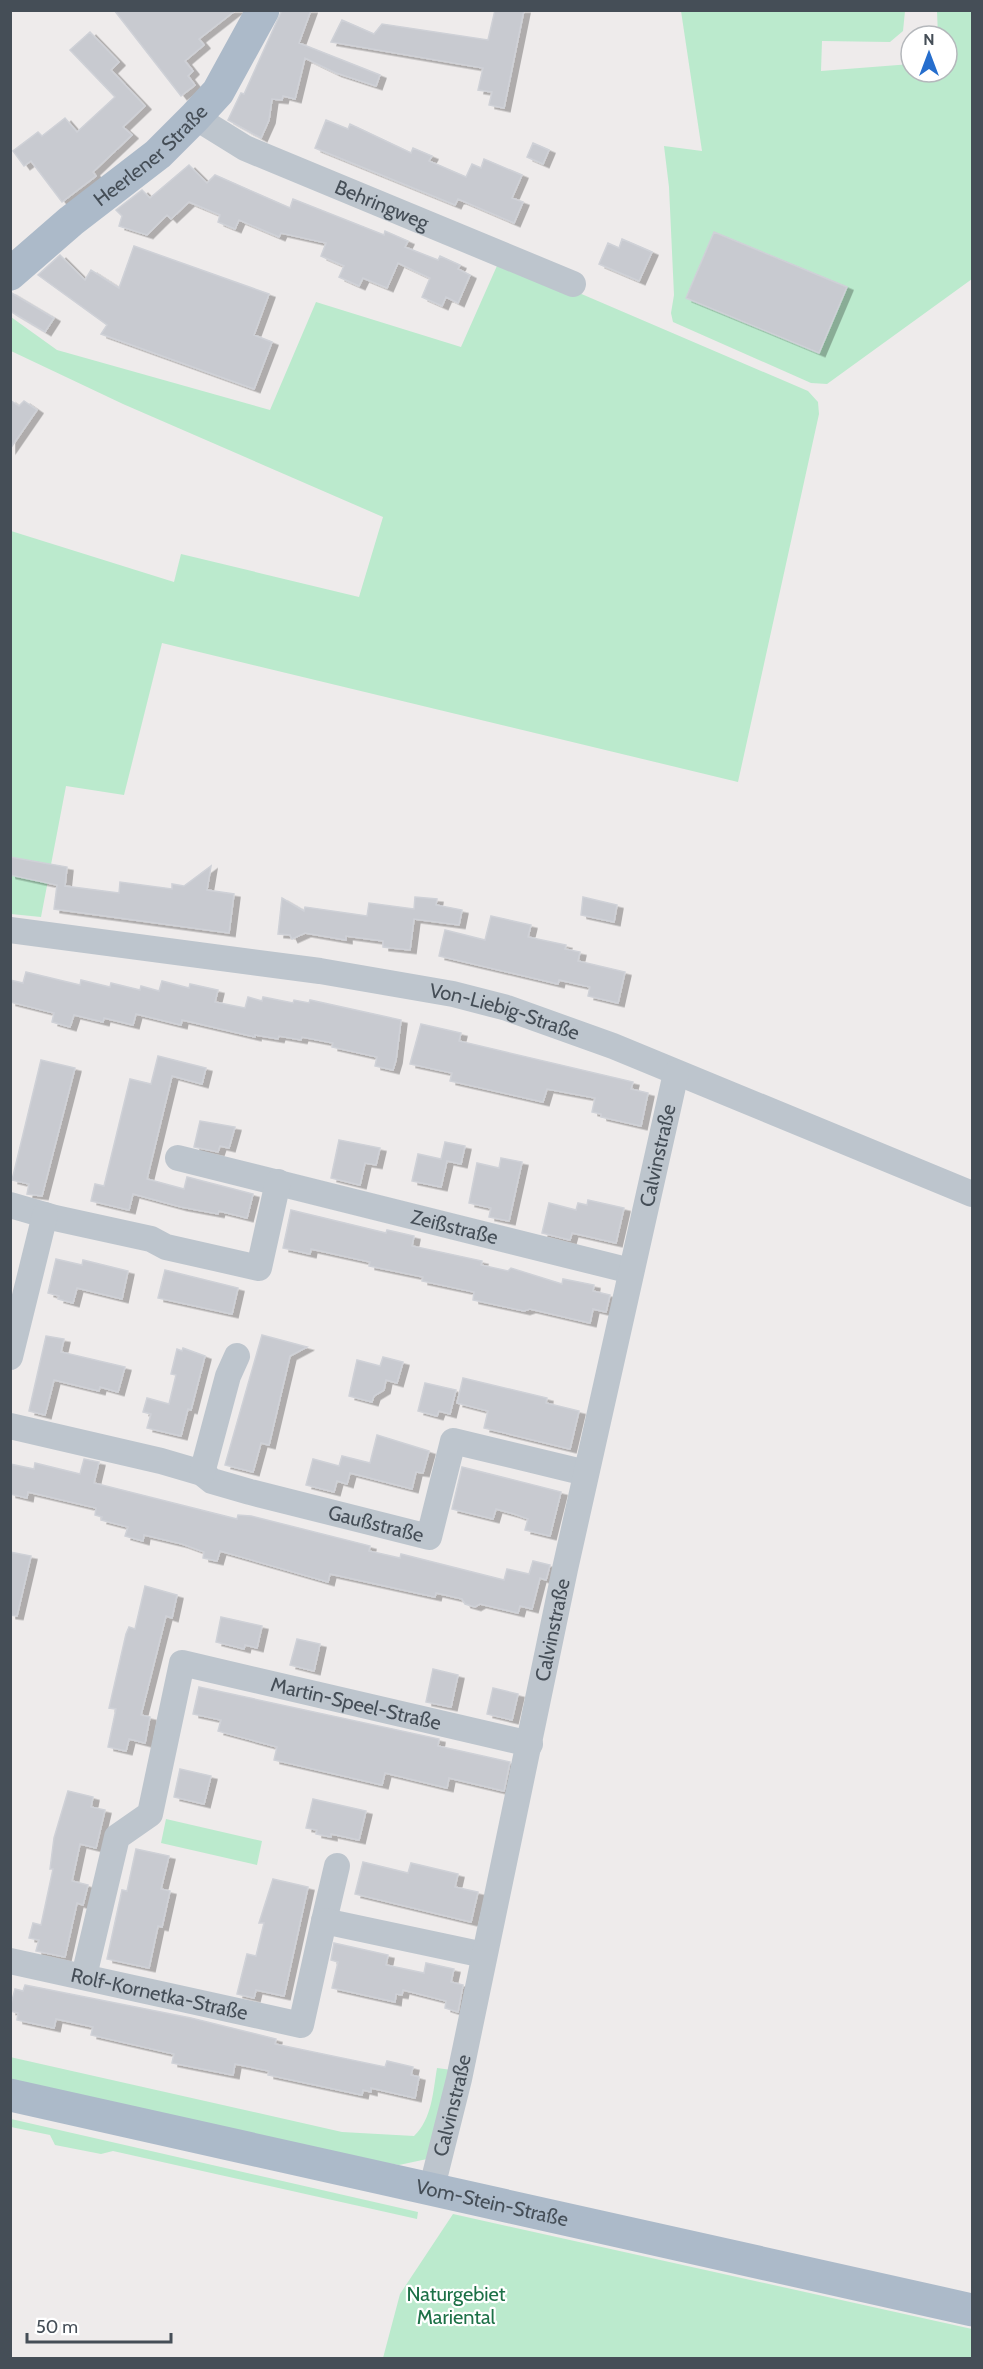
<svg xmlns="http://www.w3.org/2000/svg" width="983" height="2369" font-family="Cabin,sans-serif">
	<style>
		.green { fill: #bbeacd }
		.building { fill: #c8cad0; stroke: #cfd1d7; stroke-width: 1.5; filter: url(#shadow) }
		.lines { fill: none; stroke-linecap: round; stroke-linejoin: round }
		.minor { stroke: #bdc5cd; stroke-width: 26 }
		.major { stroke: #acbac9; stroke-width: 33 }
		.labels { text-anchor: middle; stroke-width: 4.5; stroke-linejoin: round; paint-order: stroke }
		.street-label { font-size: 20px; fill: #454e57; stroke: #fff }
		.park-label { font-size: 20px; fill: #1d7147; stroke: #fff }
	</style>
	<defs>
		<filter id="shadow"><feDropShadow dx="6" dy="3.5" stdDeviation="0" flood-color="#0004"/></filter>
	</defs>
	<rect width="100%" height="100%" fill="#eeebeb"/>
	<!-- green -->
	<path class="green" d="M 681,11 L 905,11 L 903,31 L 890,42 L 822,41 L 821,71 L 911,64 L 911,72 L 947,72 L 947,36 L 938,36 L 937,11 L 972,11 L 972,279 L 827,384 L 811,383 L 673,322 L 671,313 L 674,295 L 669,187 L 664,146 L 702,151 Z
		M 500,259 L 808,391 L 818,402 L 819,414 L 738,782 L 162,643 L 124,795 L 66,786 L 41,917 L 11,914 L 11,531 L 174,582 L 181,554 L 359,597 L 383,517 L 123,404 L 11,351 L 11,317 L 57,350 L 270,410 L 316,302 L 461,347 Z
		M 166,1819 L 262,1841 L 257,1865 L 161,1843 Z
		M 10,2057 L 342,2132 L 414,2136 C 432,2119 433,2092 437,2068 L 452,2070 L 427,2159 L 399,2165 L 253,2141 L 11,2086 Z
		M 11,2119 L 418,2212 L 417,2219 L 113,2151 L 101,2154 L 55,2145 L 50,2135 L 11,2127 Z
		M 453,2214 L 972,2329 L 972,2358 L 383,2358 L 400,2294 Z"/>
	<!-- building -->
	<path class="building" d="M 114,10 L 236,10 L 199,39 L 204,45 L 185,61 L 193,71 L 188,76 L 195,85 L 181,96 Z
		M 282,10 L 311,10 L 299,43 L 380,75 L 376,86 L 336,73 L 305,58 L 295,99 L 283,96 L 282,100 L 272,99 L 269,120 L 261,138 L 228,120 L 241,93 L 244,94 Z
		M 495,10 L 524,10 L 504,108 L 489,105 L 492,92 L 478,90 L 483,68 L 331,42 L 342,20 L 374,34 L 382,24 L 488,40 Z
		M 90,32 L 119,62 L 111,70 L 145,106 L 123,127 L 132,135 L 93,172 L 96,176 L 62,202 L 31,161 L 24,166 L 13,151 L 38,132 L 42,136 L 65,118 L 77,132 L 115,97 L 70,50 Z
		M 326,120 L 348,129 L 350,124 L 411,153 L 413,148 L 432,156 L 429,161 L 466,177 L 472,164 L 481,168 L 484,159 L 522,175 L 512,198 L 523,202 L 514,223 L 458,199 L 455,205 L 315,148 Z
		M 533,143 L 549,150 L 543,164 L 527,157 Z
		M 189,165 L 207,183 L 215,175 L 290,208 L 293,199 L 384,235 L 385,231 L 408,241 L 405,247 L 438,260 L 440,256 L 460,265 L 458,269 L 470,275 L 458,303 L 446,297 L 442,306 L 422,297 L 430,278 L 398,263 L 387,288 L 363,278 L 359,286 L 339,277 L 344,266 L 321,256 L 326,243 L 281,233 L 279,237 L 239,220 L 235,229 L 218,222 L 220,215 L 189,202 L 171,219 L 167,215 L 147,235 L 119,226 L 122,216 L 116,210 L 142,190 L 150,198 Z
		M 714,232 L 847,287 L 819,353 L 686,298 Z
		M 622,239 L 652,252 L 639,281 L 599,264 L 608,243 L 619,248 Z
		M 134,246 L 269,294 L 254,335 L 272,342 L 254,389 L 101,334 L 107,325 L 38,275 L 60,255 L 85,280 L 91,270 L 119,288 Z
		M 10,292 L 54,318 L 45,332 L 10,311 Z
		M 10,400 L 19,406 L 24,401 L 37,410 L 10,449 Z
		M 10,857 L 67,867 L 65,886 L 119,893 L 120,882 L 172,889 L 172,884 L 184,886 L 211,866 L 207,890 L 234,894 L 229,933 L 54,909 L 57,885 L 10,875 Z
		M 415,897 L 437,899 L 436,905 L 462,910 L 459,925 L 414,919 L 410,950 L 383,947 L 383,941 L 346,936 L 346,940 L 305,933 L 292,939 L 290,935 L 278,934 L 282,898 L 304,911 L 305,907 L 367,916 L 369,903 L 414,909 Z
		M 583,897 L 617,905 L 614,922 L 581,915 Z
		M 491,916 L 531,925 L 528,937 L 566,945 L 565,949 L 580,952 L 578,961 L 625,972 L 618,1003 L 588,996 L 590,987 L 559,980 L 558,984 L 439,956 L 445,930 L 485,940 Z
		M 26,972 L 80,985 L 81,980 L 110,987 L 111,983 L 140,990 L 141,986 L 159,991 L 162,981 L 189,988 L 190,984 L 218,990 L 215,1002 L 245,1008 L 248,997 L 262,1001 L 263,997 L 293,1003 L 294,1000 L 309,1003 L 310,1000 L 401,1020 L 396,1060 L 393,1070 L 375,1066 L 377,1057 L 332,1047 L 333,1043 L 302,1037 L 301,1040 L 279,1036 L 278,1039 L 255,1035 L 255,1037 L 182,1020 L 181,1025 L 136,1014 L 133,1025 L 104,1018 L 103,1022 L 74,1015 L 70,1027 L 52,1022 L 54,1013 L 10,1002 L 10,980 L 23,983 Z
		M 421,1024 L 461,1033 L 459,1041 L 633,1082 L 631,1089 L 648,1093 L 641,1126 L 601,1117 L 601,1114 L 592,1112 L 595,1098 L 547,1089 L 543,1102 L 450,1081 L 452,1073 L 410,1064 Z
		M 158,1056 L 206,1068 L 202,1084 L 172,1076 L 147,1179 L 184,1189 L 187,1177 L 253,1194 L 247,1218 L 219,1211 L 218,1214 L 181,1207 L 133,1194 L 129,1210 L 91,1201 L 95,1184 L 104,1186 L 130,1079 L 151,1084 Z
		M 41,1060 L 75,1068 L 42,1196 L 27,1194 L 29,1184 L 12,1180 Z
		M 200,1121 L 235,1127 L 229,1148 L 220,1146 L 218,1152 L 194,1147 Z
		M 339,1140 L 380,1148 L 376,1165 L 365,1163 L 360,1185 L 331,1178 Z
		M 445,1142 L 465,1146 L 461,1164 L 447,1161 L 441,1187 L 412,1181 L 418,1154 L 441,1159 Z
		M 501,1158 L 522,1162 L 509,1221 L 489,1217 L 491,1208 L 469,1203 L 477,1163 L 499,1168 Z
		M 588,1200 L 624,1208 L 616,1243 L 572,1233 L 570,1240 L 542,1233 L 549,1203 L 576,1210 L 578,1203 L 587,1205 Z
		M 291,1210 L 386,1233 L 387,1230 L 414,1236 L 412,1246 L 482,1261 L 481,1265 L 508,1271 L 511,1268 L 562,1284 L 563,1279 L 594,1285 L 593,1291 L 610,1295 L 606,1312 L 593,1309 L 590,1323 L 530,1309 L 524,1311 L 473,1300 L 474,1292 L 422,1281 L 423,1277 L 369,1266 L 370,1262 L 311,1249 L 310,1254 L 283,1248 Z
		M 56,1259 L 82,1265 L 83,1260 L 128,1271 L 122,1299 L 77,1288 L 73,1303 L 58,1299 L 59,1296 L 48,1293 Z
		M 165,1270 L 238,1288 L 232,1314 L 158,1298 Z
		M 262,1335 L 307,1347 L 290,1356 L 269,1445 L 261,1443 L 253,1472 L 225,1465 Z
		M 46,1336 L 64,1339 L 61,1352 L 125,1367 L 118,1392 L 100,1387 L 99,1391 L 54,1380 L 45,1415 L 29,1411 Z
		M 183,1348 L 205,1356 L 191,1410 L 188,1409 L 181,1436 L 147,1428 L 151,1414 L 143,1412 L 147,1398 L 169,1404 L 176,1375 L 171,1374 L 177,1349 L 182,1351 Z
		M 383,1357 L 403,1362 L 397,1383 L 386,1380 L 384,1390 L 374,1396 L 372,1402 L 349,1396 L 357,1360 L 380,1366 Z
		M 463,1378 L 547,1398 L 546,1403 L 579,1411 L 570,1449 L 484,1428 L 488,1411 L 457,1403 Z
		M 425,1383 L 456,1390 L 450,1414 L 439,1411 L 437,1416 L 418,1411 Z
		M 377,1435 L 429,1451 L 423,1473 L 416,1472 L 412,1489 L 350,1473 L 347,1484 L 337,1481 L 334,1492 L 306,1485 L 313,1459 L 339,1466 L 342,1456 L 370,1463 Z
		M 84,1459 L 99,1462 L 94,1483 L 237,1519 L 238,1515 L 251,1516 L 370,1546 L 369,1551 L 400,1558 L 401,1554 L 504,1580 L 507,1569 L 529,1574 L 533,1561 L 550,1565 L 546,1580 L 540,1578 L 532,1609 L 520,1606 L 518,1613 L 480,1604 L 475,1607 L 465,1604 L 462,1599 L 436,1593 L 435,1597 L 330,1574 L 328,1582 L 220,1551 L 217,1561 L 203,1558 L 204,1552 L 182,1544 L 144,1535 L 143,1541 L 125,1536 L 128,1527 L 101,1520 L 102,1517 L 95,1515 L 96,1508 L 28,1492 L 27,1498 L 10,1494 L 10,1464 L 34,1469 L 35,1463 L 80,1474 Z
		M 462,1467 L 561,1492 L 550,1536 L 525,1530 L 528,1519 L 514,1514 L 496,1509 L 493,1519 L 452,1509 Z
		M 10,1552 L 31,1556 L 17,1616 L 10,1615 Z
		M 145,1586 L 177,1595 L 172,1618 L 166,1616 L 141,1715 L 150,1717 L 145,1743 L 129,1739 L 126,1751 L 108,1747 L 116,1709 L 109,1708 L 126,1634 L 129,1627 L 135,1629 Z
		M 221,1617 L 262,1626 L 257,1648 L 245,1645 L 244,1649 L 216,1642 Z
		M 297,1639 L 320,1644 L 314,1671 L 290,1665 Z
		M 433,1669 L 458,1675 L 451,1707 L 426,1702 Z
		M 199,1687 L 439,1739 L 438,1746 L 510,1762 L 504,1791 L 449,1778 L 447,1788 L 385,1773 L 382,1785 L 274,1760 L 277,1747 L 218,1731 L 221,1720 L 193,1714 Z
		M 493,1688 L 518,1694 L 512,1720 L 487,1714 Z
		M 180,1769 L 211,1776 L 204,1804 L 174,1797 Z
		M 68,1791 L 93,1797 L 91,1807 L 105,1810 L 96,1848 L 80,1844 L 72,1881 L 88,1885 L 83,1905 L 77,1903 L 65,1957 L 36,1951 L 39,1940 L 29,1938 L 33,1923 L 41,1925 L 53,1869 L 50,1869 L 54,1838 Z
		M 313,1799 L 366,1811 L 359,1840 L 331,1834 L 331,1837 L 316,1834 L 317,1830 L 306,1828 Z
		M 136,1849 L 169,1856 L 161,1889 L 170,1891 L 162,1927 L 158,1926 L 149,1968 L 107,1959 L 122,1890 L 127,1891 Z
		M 363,1862 L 408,1873 L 411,1863 L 458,1874 L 455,1887 L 478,1892 L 471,1922 L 355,1894 Z
		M 273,1879 L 308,1887 L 284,1996 L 256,1990 L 254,1998 L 237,1994 L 247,1954 L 256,1956 L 264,1923 L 259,1923 Z
		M 334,1943 L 388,1955 L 386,1965 L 424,1973 L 426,1963 L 454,1969 L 451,1982 L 463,1985 L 458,2012 L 445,2008 L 446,2001 L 403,1990 L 402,1995 L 396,1994 L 395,2002 L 332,1988 L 338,1962 L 331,1960 Z
		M 25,1985 L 191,2018 L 276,2039 L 275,2044 L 385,2067 L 387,2061 L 413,2067 L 411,2075 L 419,2077 L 415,2098 L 371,2088 L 371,2092 L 363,2090 L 362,2095 L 268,2075 L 269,2071 L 235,2064 L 233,2075 L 187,2066 L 172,2063 L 174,2054 L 91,2035 L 93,2027 L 56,2019 L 54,2028 L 17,2020 L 18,2013 L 10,2011 L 10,2008 L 15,1989 L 23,1991 Z"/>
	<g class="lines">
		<!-- minor -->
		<g class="minor">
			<path id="s1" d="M 195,117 L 245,148 L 573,284"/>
			<path id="s2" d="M 10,930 L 320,971 L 453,994 L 507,1008 L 613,1046 L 972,1194"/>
			<path id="s3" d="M 178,1158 L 631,1271"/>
			<path d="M 10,1205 L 55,1218 L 151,1239 L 166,1247 L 259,1268 L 278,1182"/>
			<path d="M 10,1357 L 45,1215"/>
			<path id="s4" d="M 10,1426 L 161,1461 L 202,1473 L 212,1481 L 250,1492 L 429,1537 L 453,1441 L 586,1473"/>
			<path d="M 202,1473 L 228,1376 L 237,1356"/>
			<path d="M 324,1921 L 337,1866"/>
			<path id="s5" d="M 10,1961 L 301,2025 L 324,1921 L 484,1955"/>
			<path id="s6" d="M 84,1976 L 117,1837 L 150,1814 L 182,1663 L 530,1744"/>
			<path id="s7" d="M 432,2187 L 459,2079 L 565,1569 L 676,1073"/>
		</g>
		<!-- major -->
		<g class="major">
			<path id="s8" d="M 10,274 L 71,221 L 158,154 L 195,117 L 218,92 L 263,10"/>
			<path id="s9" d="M 10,2095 L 972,2310"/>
		</g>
	</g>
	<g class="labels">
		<!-- street labels -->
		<g class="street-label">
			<text dy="7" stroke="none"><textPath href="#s8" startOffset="184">Heerlener Straße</textPath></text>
			<text dy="7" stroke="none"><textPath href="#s1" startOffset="207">Behringweg</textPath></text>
			<text dy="7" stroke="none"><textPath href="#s2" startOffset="502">Von-Liebig-Straße</textPath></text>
			<text dy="7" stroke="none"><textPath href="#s7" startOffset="1056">Calvinstraße</textPath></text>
			<text dy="7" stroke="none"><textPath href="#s3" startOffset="285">Zeißstraße</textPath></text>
			<text dy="7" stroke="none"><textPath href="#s4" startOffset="380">Gaußstraße</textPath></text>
			<text dy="7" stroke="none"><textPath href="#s7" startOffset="570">Calvinstraße</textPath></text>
			<text dy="7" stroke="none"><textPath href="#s6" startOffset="516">Martin-Speel-Straße</textPath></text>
			<text dy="7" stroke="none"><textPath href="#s5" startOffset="153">Rolf-Kornetka-Straße</textPath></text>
			<text dy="7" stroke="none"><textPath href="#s7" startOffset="84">Calvinstraße</textPath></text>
			<text dy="7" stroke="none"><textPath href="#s9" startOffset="494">Vom-Stein-Straße</textPath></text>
		</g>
		<!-- park labels -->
		<g class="park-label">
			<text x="456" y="2301">Naturgebiet<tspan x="456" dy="23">Mariental</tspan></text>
		</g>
	</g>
	<!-- border -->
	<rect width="983" height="2369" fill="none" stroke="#454e57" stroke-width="24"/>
	<!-- north arrow -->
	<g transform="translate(929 54)"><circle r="28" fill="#ffffff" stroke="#b5b8bc" stroke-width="1.5"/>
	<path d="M0-4.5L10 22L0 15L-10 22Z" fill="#266ecd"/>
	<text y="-9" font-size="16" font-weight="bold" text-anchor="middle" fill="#454e57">N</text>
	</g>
	<!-- scale -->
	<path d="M27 2333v9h144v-9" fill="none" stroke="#454e57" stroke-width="3"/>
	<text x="36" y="2333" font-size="18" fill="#454e57" stroke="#ffffff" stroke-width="4.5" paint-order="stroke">50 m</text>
</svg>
